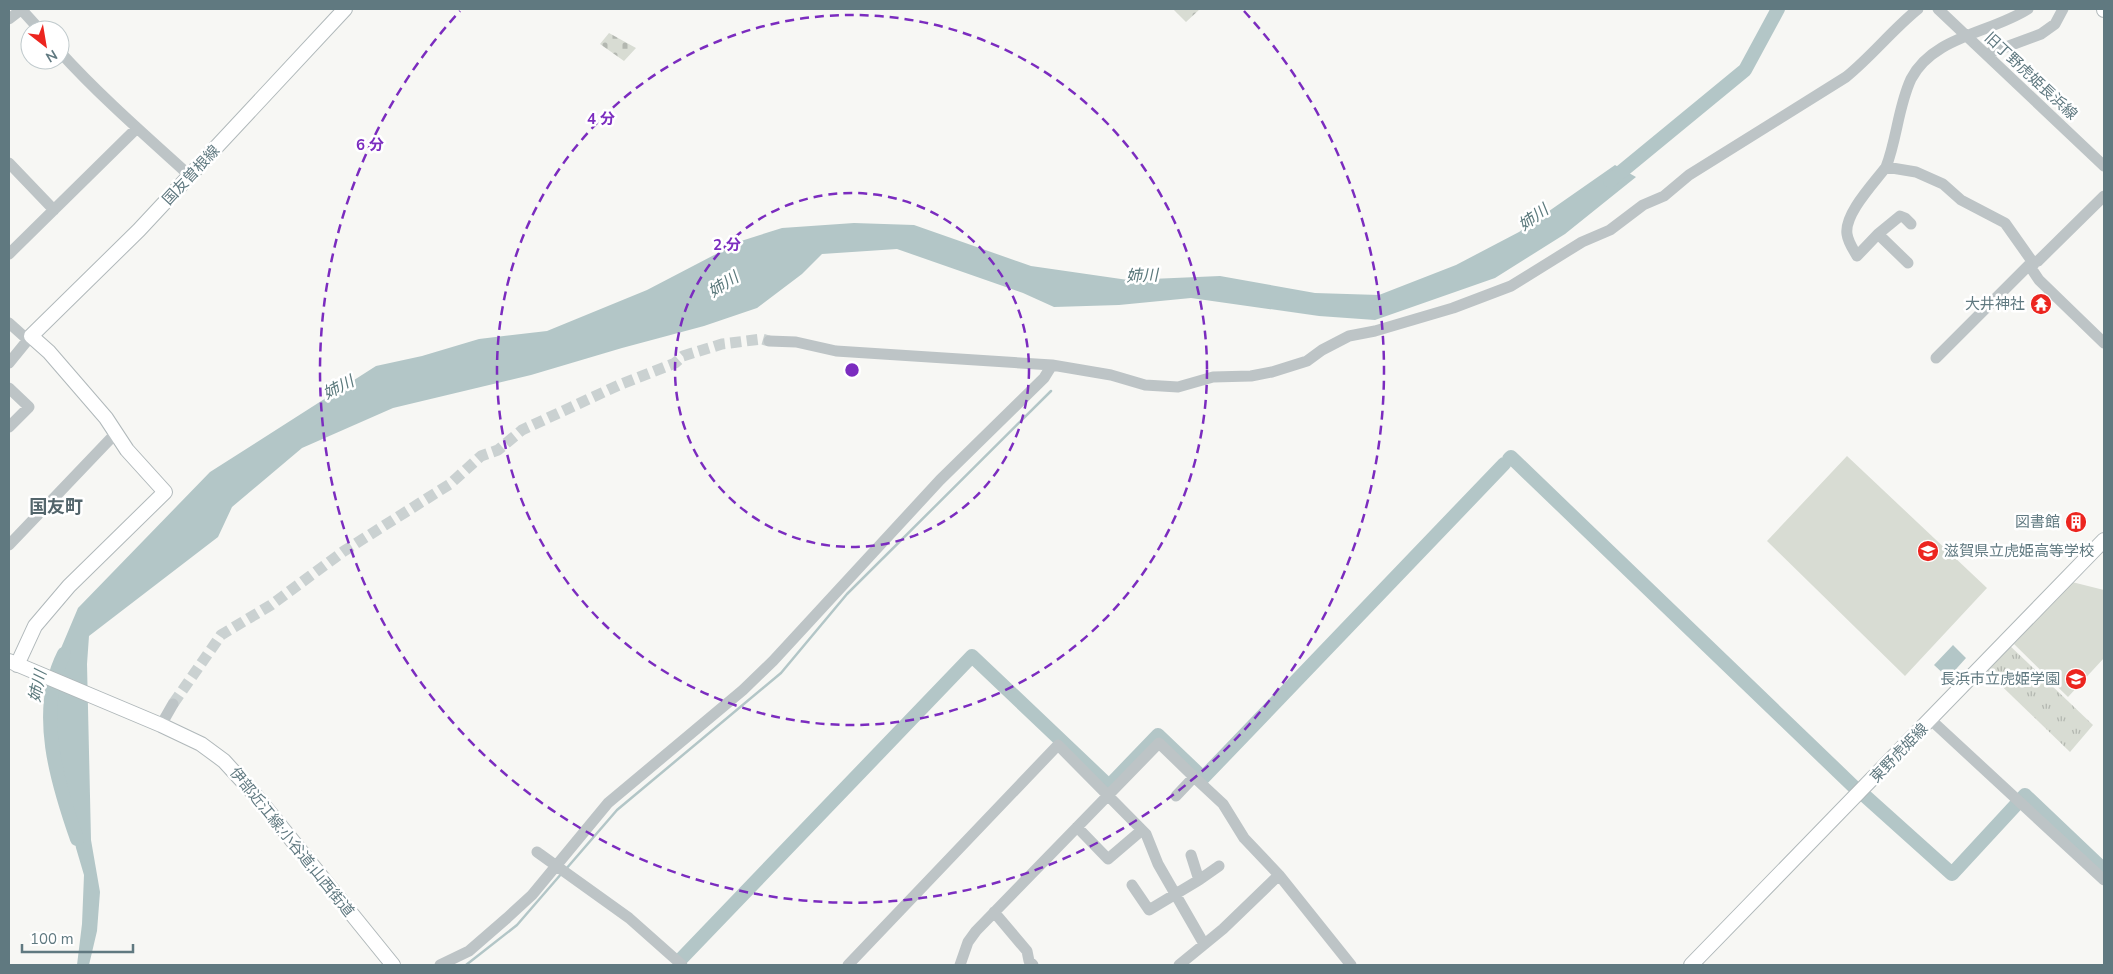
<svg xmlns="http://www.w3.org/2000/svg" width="2113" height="974" font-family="'Nunito Sans','Noto Sans JP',sans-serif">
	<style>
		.grass { fill: url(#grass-tufts) }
		.cemetery { fill: url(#cemetery-stones) }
		.pitch { fill: #d8dcd3 }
		.water { fill: #b3c6c7 }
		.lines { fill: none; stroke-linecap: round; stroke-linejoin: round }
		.stream { stroke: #b3c6c7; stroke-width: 2.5 }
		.river { stroke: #b3c6c7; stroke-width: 14 }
		.minor-tunnel { stroke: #cad1d1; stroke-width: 11; stroke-dasharray: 11 5.5; stroke-linecap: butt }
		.major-casing { stroke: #b0b8ba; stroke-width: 16 }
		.minor { stroke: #bdc4c6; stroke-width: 11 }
		.major { stroke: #fff; stroke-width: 14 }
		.ring { fill: none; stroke: #7b2cbf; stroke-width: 2.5; stroke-dasharray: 9 6 }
		.labels { text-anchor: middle; stroke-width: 5; stroke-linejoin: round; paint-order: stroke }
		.street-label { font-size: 15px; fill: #607980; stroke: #fff }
		.poi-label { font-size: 15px; fill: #607980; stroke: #fff; text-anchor: end }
		.water-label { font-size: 16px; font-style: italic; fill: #5b797c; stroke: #fff }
		.quarter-label { font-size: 18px; font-weight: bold; fill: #53656b; stroke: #fff }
		.centre { fill: #7b2cbf; stroke: #fff; stroke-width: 2.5 }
		.ring-label { font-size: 15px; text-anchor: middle; font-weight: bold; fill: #7b2cbf; stroke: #fff; stroke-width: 5; stroke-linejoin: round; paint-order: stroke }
	</style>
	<defs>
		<pattern id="grass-tufts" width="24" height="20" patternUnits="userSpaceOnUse" patternTransform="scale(1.25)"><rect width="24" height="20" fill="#d8dcd3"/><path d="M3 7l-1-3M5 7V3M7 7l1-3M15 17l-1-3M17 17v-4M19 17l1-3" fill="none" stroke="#b3b7b0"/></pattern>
		<pattern id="cemetery-stones" width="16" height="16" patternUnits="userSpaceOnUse" patternTransform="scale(1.25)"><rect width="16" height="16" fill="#d8dcd3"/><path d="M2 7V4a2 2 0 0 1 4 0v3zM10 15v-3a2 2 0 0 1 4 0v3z" fill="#b3b7b0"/></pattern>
	</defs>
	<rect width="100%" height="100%" fill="#f7f7f4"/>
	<!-- grass -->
	<path class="grass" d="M 2008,644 L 2093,725 L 2070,752 L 1984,669 Z"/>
	<!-- cemetery -->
	<path class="cemetery" d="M 1173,9 L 1200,9 L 1186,22 Z
		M 609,33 L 636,48 L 624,61 L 600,44 Z"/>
	<!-- pitch -->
	<path class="pitch" d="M 1847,456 L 1987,588 L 1905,676 L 1767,541 Z
		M 2072,582 L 2104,590 L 2104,658 L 2068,697 L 2014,644 Z"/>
	<!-- water -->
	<path class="water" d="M 1615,165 L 1636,177 L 1565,234 L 1495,278 L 1375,320 L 1319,316 L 1191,298 L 1119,305 L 1054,307 L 1023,293 L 897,249 L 822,254 L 802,274 L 757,308 L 704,326 L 622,348 L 531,375 L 393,408 L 302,448 L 232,507 L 218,537 L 89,636 L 87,664 L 91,840 L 100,892 L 97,931 L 89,965 L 77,965 L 82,924 L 84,875 L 76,848 L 54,722 L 59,653 L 78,608 L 210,472 L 376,366 L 422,356 L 479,339 L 547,331 L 647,290 L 741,241 L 782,228 L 854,223 L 914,225 L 1031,266 L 1128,280 L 1220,276 L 1315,293 L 1379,295 L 1456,265 L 1519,232 Z
		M 1953,645 L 1966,658 L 1948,678 L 1934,665 Z"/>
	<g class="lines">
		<!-- stream -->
		<path class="stream" d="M 566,869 L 617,810 L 781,673 L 847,594 L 1051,391
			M 466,965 L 517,925 L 562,873"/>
		<!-- river -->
		<path class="river" d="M 1610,181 L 1745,70 L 1778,9
			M 1509,459 L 1511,457 L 1853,786
			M 64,654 C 35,711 57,782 77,839
			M 1864,795 L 1952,874 L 2025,795 L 2104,870
			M 682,958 L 972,656 L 1109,786 L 1158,735 L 1203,778 L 1504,464"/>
		<!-- minor-tunnel -->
		<path class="minor-tunnel" d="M 173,704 L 221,635 L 271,605 L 344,551 L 450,484 L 481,456 L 498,450 L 522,430 L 619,385 L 675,363 L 683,356 L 722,344 L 762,339 L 769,341"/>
		<!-- major casing -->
		<g class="major-casing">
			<path id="major" d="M 2104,9 L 2104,10
				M 9,661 L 161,725 L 201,744 L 224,761 L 257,797 L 393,965
				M 17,665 L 35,626 L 69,586 L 165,492 L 127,450 L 106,418 L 49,352 L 31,336 L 139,230 L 345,9
				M 1691,965 L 2104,540"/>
		</g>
		<!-- minor -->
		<path class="minor" d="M 21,9 L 40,30
			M 1938,9 L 2104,166
			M 2028,9 C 1991,33 1933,36 1911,79 C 1898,107 1897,139 1886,167 L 1916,172 L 1943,184 L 1961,200 L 2005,223 L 2034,264
			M 9,19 L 22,9
			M 60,52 C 100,96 146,136 190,176
			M 1987,54 L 2041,34 L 2055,24 L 2063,9
			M 9,163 L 54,210
			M 1886,167 C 1874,183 1844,214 1847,234 C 1848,242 1853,249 1857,256 L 1878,234 L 1900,216 L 1905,218 L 1911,224
			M 1878,234 L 1908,263
			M 9,254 L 137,128
			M 2029,265 L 2039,280 L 2104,343
			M 9,323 L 28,340
			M 769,341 L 796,342 L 836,351 L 1052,365 L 1111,375 L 1145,385 L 1178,387 L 1213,377 L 1251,376 L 1272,372 L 1307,361 L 1322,350 L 1349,336 L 1375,331 L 1453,308 L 1511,286 L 1582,242 L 1610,230 L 1643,205 L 1664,196 L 1689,175 L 1846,77 C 1872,56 1892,30 1918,9
			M 1936,358 L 2029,265 L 2038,261 L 2104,196
			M 9,363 L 31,336
			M 9,388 L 29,407 L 9,427
			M 9,545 L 115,434
			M 1931,720 L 2104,880
			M 161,725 L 173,704
			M 1176,796 L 1194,777 L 1223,804 L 1244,838 L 1279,875
			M 1077,827 L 1108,859 L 1142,830
			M 537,852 L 629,918 L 682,965
			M 1191,855 L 1199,880 L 1219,866
			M 1132,885 L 1149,910 L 1199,880
			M 994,912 L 1027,951 L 1029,961 L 1033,965
			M 440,965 L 469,951 L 507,918 L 532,895 L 608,803 L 743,690 L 773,661 L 940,480 L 1044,378 L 1052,365
			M 848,965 L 1058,745 L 1146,834 L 1158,864 L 1204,944
			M 960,965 L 968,942 L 976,931 L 1159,743 L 1194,777
			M 1179,965 L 1223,929 L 1279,875 L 1351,965"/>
		<!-- major -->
		<use href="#major" class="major"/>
	</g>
	<!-- distance rings -->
	<g class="ring">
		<circle cx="852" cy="370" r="177"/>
		<circle cx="852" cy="370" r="355"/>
		<path d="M1244 11A532 532 0 1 1 460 11"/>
	</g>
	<!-- icons -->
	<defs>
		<g id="temple-disc" transform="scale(1.125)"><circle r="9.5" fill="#ec251f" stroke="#fff"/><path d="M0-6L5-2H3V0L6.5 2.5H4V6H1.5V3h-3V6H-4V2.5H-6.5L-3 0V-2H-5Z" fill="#fff"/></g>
		<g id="building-disc" transform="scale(1.125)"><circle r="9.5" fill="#ec251f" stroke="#fff"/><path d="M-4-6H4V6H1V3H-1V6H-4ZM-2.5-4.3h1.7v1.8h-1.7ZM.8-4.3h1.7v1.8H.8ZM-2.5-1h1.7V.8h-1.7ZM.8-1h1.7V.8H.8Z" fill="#fff"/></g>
		<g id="school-disc" transform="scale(1.125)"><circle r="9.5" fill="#ec251f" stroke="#fff"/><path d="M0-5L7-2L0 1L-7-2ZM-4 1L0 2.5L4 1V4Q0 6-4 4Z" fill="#fff"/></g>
	</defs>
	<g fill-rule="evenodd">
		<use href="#temple-disc" x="2041" y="304"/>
		<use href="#building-disc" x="2076" y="522"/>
		<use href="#school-disc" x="1928" y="551"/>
		<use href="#school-disc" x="2076" y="679"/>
	</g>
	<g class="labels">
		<!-- street labels -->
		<g class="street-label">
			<text transform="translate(2031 76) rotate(43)" y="5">旧丁野虎姫長浜線</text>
			<text transform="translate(191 175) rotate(-47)" y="5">国友曽根線</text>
			<text transform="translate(1899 753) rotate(-46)" y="5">東野虎姫線</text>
			<text transform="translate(292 842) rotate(51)" y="5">伊部近江線;小谷道;山西街道</text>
		</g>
		<!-- poi labels -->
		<g class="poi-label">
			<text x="2025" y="309">大井神社</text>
			<text x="2060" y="527">図書館</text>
			<text x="1944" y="556" text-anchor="start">滋賀県立虎姫高等学校</text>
			<text x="2060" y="684">長浜市立虎姫学園</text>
		</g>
		<!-- water labels -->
		<g class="water-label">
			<text transform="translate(1533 217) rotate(-36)" y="6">姉川</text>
			<text transform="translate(1142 275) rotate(-2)" y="6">姉川</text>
			<text transform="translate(723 284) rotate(-33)" y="6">姉川</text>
			<text transform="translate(338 387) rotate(-27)" y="6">姉川</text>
			<text transform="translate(37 686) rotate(-78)" y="6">姉川</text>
		</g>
		<!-- quarter labels -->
		<g class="quarter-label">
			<text x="56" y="513">国友町</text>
		</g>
	</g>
	<circle cx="852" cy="370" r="8" class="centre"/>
	<g class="ring-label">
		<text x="601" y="124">4 分</text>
		<text x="370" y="150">6 分</text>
		<text x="727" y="250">2 分</text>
	</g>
	<!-- border -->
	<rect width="2113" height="974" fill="none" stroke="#607980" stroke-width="20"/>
	<!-- north arrow -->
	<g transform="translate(45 45) rotate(149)"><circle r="24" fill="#ffffff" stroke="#bfc9cc"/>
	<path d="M0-4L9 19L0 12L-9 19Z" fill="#ec251f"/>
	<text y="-8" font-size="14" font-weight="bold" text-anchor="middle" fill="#607980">N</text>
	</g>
	<!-- scale -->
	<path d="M22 944v8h111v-8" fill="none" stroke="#607980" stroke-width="2.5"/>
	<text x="30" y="944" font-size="15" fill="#607980" stroke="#ffffff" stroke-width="4" paint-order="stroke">100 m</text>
</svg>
